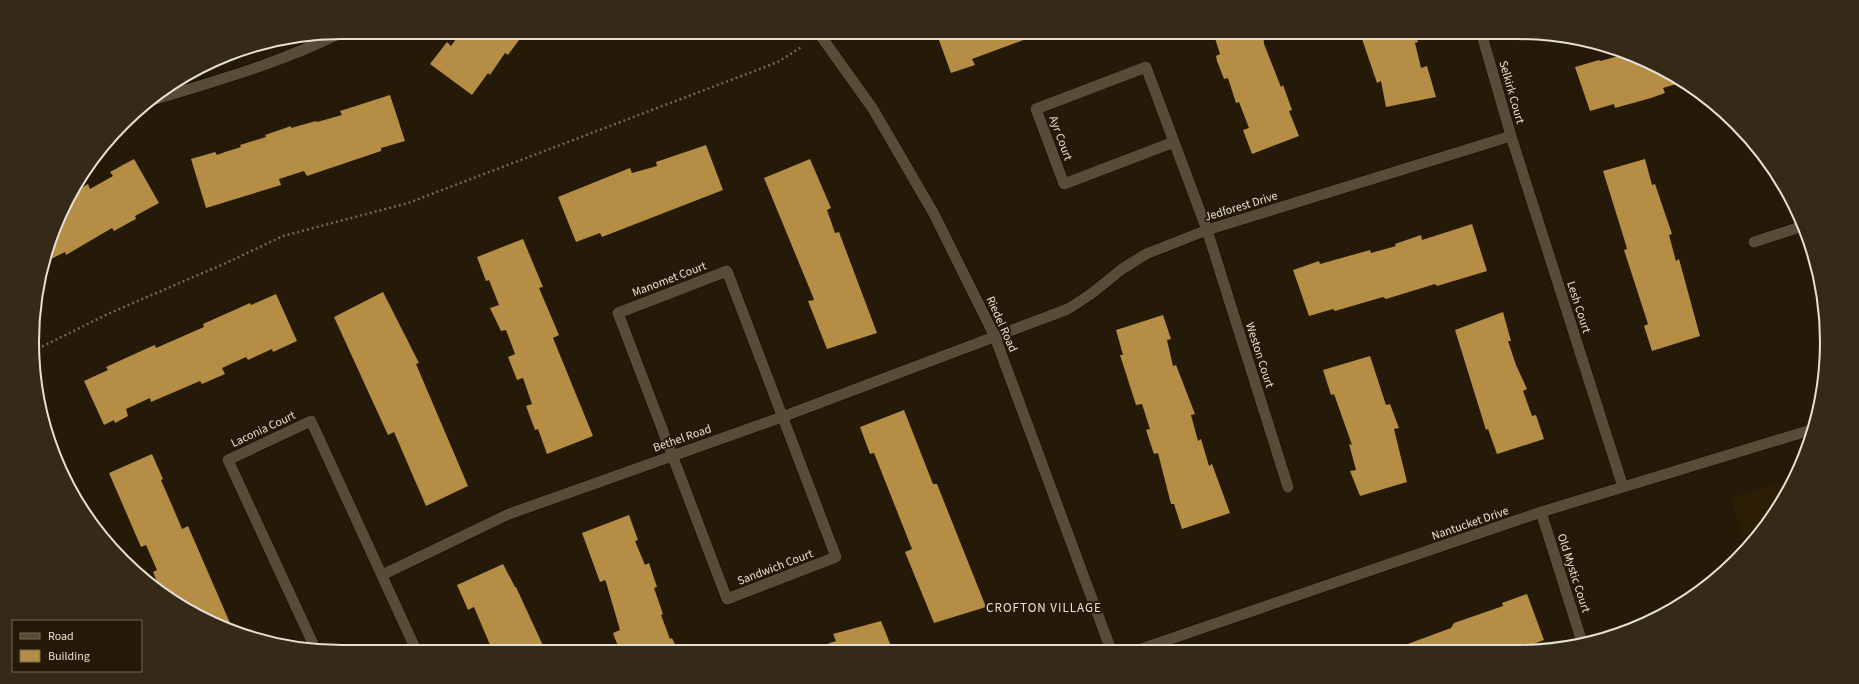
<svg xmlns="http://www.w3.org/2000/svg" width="1859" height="684" font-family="'Source Sans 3',sans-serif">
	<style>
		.built { fill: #2c1e04 }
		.building { fill: #b68d45 }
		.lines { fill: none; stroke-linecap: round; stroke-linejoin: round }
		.minor-casing { stroke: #0e0500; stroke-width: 12 }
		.tertiary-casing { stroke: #0e0500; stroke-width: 12 }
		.path { stroke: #706756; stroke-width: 2.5; stroke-dasharray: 2 3; stroke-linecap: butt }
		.minor { stroke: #584b37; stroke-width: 11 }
		.tertiary { stroke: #584b37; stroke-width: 11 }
		.labels { text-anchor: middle; stroke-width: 4; stroke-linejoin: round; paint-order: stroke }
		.street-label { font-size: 12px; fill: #e6dfd3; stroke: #251a07 }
		.neighbourhood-label { font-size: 13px; letter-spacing: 1px; fill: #e6dfd3; stroke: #251a07 }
		.rim { fill: none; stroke: #e6dfd3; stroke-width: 2 }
	</style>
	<rect width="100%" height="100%" fill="#251a07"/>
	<!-- built -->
	<path class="built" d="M 1793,479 L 1785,497 L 1745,546 L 1731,498 Z"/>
	<!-- building -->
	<path class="building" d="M 461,32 L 525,32 L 508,55 L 505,53 L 490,75 L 488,73 L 472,95 L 430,64 L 447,42 L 451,46 Z
		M 936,32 L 1045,32 L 972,59 L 975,65 L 951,73 Z
		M 1213,32 L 1263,32 L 1264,44 L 1281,87 L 1283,85 L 1292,110 L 1289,111 L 1299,136 L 1252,154 L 1243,130 L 1249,128 L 1239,102 L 1236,103 L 1228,78 L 1224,79 L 1217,61 L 1216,56 L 1220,54 Z
		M 1368,32 L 1415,32 L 1418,42 L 1415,43 L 1421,68 L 1427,66 L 1436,97 L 1386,107 L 1381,81 L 1377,83 L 1360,33 Z
		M 1627,54 L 1654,64 L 1683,82 L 1663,88 L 1665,93 L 1651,98 L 1615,108 L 1614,104 L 1590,111 L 1575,67 L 1599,60 L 1600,61 Z
		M 390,95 L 405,141 L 381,148 L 381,151 L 307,176 L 304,171 L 279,179 L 281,185 L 206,208 L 191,159 L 215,152 L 217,155 L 225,152 L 241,147 L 240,145 L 266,137 L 265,135 L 291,126 L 291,128 L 316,121 L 317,122 L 342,115 L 340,111 Z
		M 706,145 L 723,190 L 602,237 L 600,233 L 576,242 L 558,197 L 630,168 L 632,173 L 657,166 L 656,162 Z
		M 134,159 L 159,203 L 135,216 L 136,219 L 132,221 L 114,231 L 112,228 L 66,255 L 65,252 L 47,261 L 64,205 L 71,194 L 88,184 L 90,189 L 113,176 L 110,172 Z
		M 810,159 L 831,208 L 827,210 L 835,233 L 839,232 L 877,333 L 827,349 L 808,301 L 814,300 L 813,297 L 764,178 Z
		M 1645,159 L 1652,185 L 1655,184 L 1672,234 L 1669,235 L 1676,261 L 1679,259 L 1700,336 L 1652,351 L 1644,326 L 1648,324 L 1624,250 L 1627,249 L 1626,245 L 1603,171 Z
		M 1472,224 L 1487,271 L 1437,286 L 1435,284 L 1386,299 L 1383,297 L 1335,311 L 1333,309 L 1309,316 L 1293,270 L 1319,261 L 1320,264 L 1370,250 L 1371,253 L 1396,246 L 1395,244 L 1421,235 L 1422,240 Z
		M 523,239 L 543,287 L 539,288 L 559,335 L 553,338 L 593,436 L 547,454 L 538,429 L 535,430 L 526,406 L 532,404 L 523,378 L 517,380 L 508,357 L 515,354 L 506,330 L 501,331 L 490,308 L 499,305 L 489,280 L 486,281 L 477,257 Z
		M 383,292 L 419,363 L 416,364 L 468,486 L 426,506 L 394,432 L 388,435 L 334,317 Z
		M 276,294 L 297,341 L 273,352 L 272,349 L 248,360 L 246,357 L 222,368 L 225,374 L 202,384 L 200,381 L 151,402 L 150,398 L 126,409 L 128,416 L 115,423 L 114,420 L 104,425 L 84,381 L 108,370 L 106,367 L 150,347 L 155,345 L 156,348 L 204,327 L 203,324 L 250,303 L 251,305 Z
		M 1503,312 L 1511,341 L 1508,341 L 1516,365 L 1527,389 L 1523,391 L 1532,416 L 1536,415 L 1544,439 L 1497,454 L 1488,429 L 1486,430 L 1455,330 Z
		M 1163,315 L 1171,339 L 1167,340 L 1173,366 L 1176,365 L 1195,414 L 1191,415 L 1198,441 L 1201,439 L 1209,466 L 1212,464 L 1230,513 L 1182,529 L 1174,504 L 1171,504 L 1158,453 L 1154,454 L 1146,430 L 1150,429 L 1142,404 L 1136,405 L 1120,355 L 1123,355 L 1116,330 Z
		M 1370,356 L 1386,405 L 1390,404 L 1399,428 L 1394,429 L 1407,482 L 1360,496 L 1350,471 L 1356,470 L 1349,444 L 1352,445 L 1334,394 L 1331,395 L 1323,370 Z
		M 904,410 L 933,484 L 937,484 L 986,607 L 934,623 L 905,552 L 912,549 L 874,453 L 870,454 L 860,427 Z
		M 152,454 L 163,479 L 161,480 L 174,510 L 182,529 L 188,526 L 230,623 L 225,625 L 170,600 L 162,594 L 153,572 L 157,570 L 146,545 L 141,547 L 109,473 Z
		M 629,515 L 638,540 L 635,541 L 645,565 L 649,563 L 657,587 L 654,588 L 663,614 L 661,615 L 670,639 L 672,638 L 678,651 L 620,651 L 614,636 L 613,633 L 620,630 L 606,582 L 605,580 L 600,582 L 582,533 Z
		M 503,564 L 515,587 L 516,587 L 546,652 L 493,652 L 474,607 L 468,610 L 457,585 Z
		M 1527,594 L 1544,640 L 1521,649 L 1406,650 L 1405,645 L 1451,628 L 1454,623 L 1503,606 L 1502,603 Z
		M 881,621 L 893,651 L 790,651 L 806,644 L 809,650 L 836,641 L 833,634 Z"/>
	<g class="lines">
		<!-- minor casing -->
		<g class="minor-casing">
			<path id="minor" d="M 1481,32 L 1511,136 L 1623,487
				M 150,101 C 215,81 281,63 342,32
				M 1174,142 L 1064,184 L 1036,109 L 1146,67 L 1207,230 L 1288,487
				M 1754,242 L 1803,226
				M 727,271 L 836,557 L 727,599 L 618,313 Z
				M 1541,512 L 1582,642
				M 382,575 L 509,514 L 782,417 L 1068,309 L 1091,294 L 1122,269 L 1146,254 L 1207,230 L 1511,136
				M 315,648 L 228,460 L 311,421 L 417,652
				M 1138,650 L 1541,512 L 1814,429"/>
		</g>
		<!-- tertiary casing -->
		<g class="tertiary-casing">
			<path id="tertiary" d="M 818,32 L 873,109 L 934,214 L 995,337 L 1111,650"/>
		</g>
		<!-- path -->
		<path class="path" d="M 33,351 L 110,313 L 226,263 L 283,236 L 408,203 L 778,62 L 803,46"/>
		<!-- minor -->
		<use href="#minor" class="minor"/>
		<!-- tertiary -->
		<use href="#tertiary" class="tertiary"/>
	</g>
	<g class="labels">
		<!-- street labels -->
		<g class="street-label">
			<text transform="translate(1512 92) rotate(74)" y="4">Selkirk Court</text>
			<text transform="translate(1061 138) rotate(70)" y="4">Ayr Court</text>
			<text transform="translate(1241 206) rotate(-17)" y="4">Jedforest Drive</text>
			<text transform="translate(669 279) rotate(-21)" y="4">Manomet Court</text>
			<text transform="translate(1579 307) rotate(72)" y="4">Lesh Court</text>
			<text transform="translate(1002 324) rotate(66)" y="4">Riedel Road</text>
			<text transform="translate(1260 355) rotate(72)" y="4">Weston Court</text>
			<text transform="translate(263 429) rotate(-25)" y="4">Laconia Court</text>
			<text transform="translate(682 438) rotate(-19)" y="4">Bethel Road</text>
			<text transform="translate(1470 523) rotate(-19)" y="4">Nantucket Drive</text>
			<text transform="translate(775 567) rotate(-21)" y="4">Sandwich Court</text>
			<text transform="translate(1574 573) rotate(72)" y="4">Old Mystic Court</text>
		</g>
		<!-- neighbourhood labels -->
		<g class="neighbourhood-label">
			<text x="1044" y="612">CROFTON VILLAGE</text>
		</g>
	</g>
	<!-- crop -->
	<path d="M0 0H1859V684H0ZM342 39H1517A303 303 0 0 1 1820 342V342A303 303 0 0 1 1517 645H342A303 303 0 0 1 39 342V342A303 303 0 0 1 342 39Z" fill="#342a17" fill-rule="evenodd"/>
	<path class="rim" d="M342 39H1517A303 303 0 0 1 1820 342V342A303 303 0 0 1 1517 645H342A303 303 0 0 1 39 342V342A303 303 0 0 1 342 39Z"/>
	<!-- legend -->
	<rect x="12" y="620" width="130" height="52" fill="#251a07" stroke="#726959"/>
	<rect x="20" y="633" width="20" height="6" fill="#584b37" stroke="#726959"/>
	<text x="48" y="640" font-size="12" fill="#e6dfd3">Road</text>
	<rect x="20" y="650" width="20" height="12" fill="#b68d45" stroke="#726959"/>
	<text x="48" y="660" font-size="12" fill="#e6dfd3">Building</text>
</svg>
